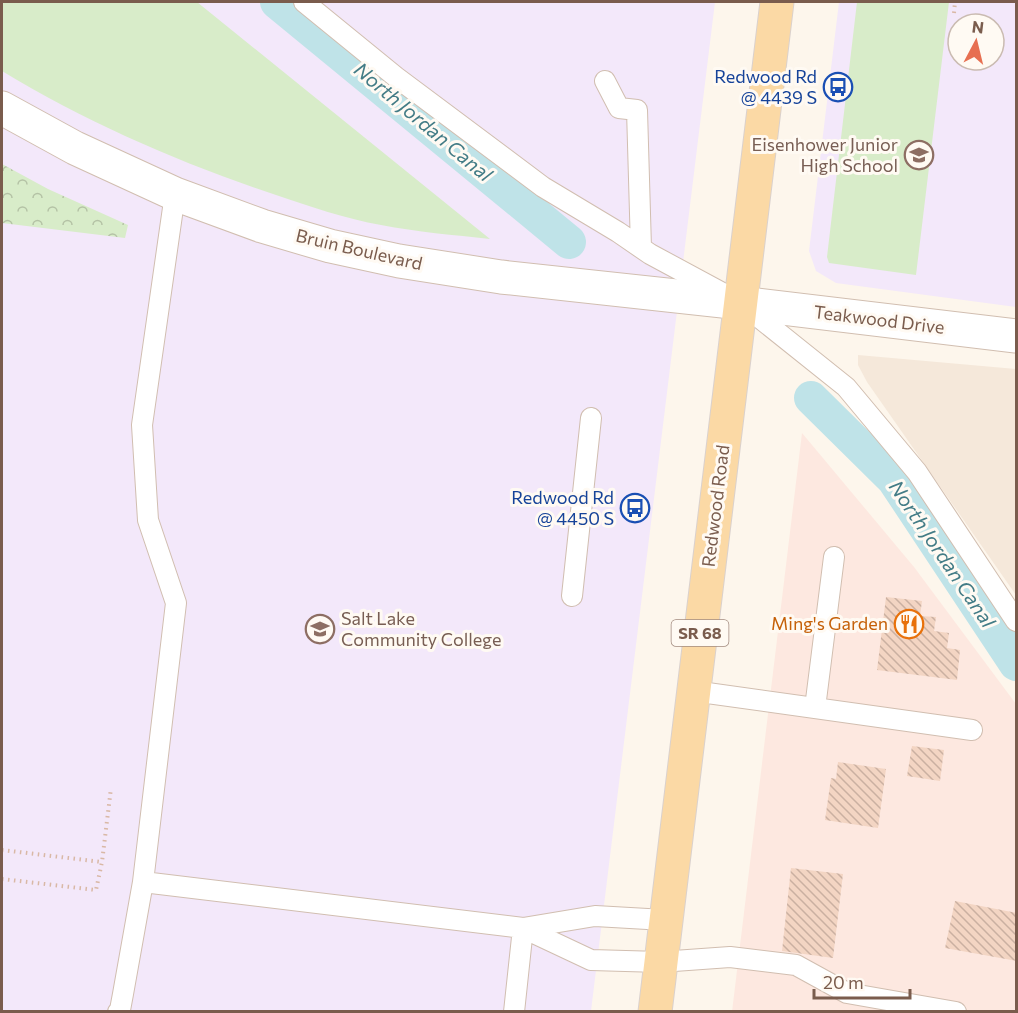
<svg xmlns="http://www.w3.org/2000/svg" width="1018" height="1013" font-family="Commissioner,sans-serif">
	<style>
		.residential { fill: #f5e8da }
		.commercial { fill: #fde8e0 }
		.education { fill: #f3e8fa; fill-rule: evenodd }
		.green { fill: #d8ecc9 }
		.forest { fill: url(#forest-crowns) }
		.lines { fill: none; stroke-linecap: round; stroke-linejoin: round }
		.canal { stroke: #bfe3e8; stroke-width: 34 }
		.building { fill: url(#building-back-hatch) }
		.service-casing { stroke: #d1beb0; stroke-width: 22 }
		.minor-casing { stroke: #d1beb0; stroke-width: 35 }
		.tertiary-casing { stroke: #d1beb0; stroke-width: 35 }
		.primary-casing { stroke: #dad1cd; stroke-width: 35 }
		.path { stroke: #d9b8a5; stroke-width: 4; stroke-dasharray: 1.5 4.5; stroke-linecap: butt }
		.service { stroke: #fff; stroke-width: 20 }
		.minor { stroke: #fff; stroke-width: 33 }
		.tertiary { stroke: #fff; stroke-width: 33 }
		.primary { stroke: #fbd9a5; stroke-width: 33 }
		.labels { text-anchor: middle; stroke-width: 6; stroke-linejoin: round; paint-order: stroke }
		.shield { fill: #fffaf3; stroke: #a28b7f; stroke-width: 1.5 }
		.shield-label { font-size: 16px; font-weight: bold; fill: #7a5c4d }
		.transit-label { font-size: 18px; fill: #164399; stroke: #fffaf3; text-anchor: end }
		.education-label { font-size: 18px; fill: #785e54; stroke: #fffaf3; text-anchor: end }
		.street-label { font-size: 18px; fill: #7a5c4d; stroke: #fffaf3 }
		.food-label { font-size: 18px; fill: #c56008; stroke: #fffaf3; text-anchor: end }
		.water-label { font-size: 20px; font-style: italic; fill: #437c86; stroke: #fffaf3 }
	</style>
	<defs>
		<pattern id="forest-crowns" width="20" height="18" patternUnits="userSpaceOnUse" patternTransform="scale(1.5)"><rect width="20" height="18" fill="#d8ecc9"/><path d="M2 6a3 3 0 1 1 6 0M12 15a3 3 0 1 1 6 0" fill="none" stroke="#b4c2a5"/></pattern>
		<pattern id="building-back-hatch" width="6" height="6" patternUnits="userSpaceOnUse" patternTransform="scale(1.5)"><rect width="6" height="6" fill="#f3d5c3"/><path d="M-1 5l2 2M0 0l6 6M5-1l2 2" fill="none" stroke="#cab0a1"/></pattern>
	</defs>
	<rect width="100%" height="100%" fill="#fdf6ec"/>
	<!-- residential -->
	<path class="residential" d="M 858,355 L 1016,369 L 1016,595 L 867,382 L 858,365 Z"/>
	<!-- commercial -->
	<path class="commercial" d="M 802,433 L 914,567 L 1016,704 L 1016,1011 L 732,1012 Z"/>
	<!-- education -->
	<path class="education" d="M 2,2 L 715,2 L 591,1011 L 2,1012 Z
		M 839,2 L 1016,2 L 1016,307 L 836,283 L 816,271 L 809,251 ZM 958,24 L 994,24 L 994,60 L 958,60 Z"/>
	<!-- green -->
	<path class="green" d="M 2,2 L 197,2 L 490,239 C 454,235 417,232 381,225 C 346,219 309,206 276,195 C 180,163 88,123 2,71 Z
		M 857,2 L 949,2 L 916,275 L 829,263 L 827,257 Z"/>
	<!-- forest -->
	<path class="forest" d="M 2,164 L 48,189 L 128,225 L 125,238 L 2,223 Z"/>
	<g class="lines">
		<!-- canal -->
		<path class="canal" d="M 277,2 L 569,242
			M 811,398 L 894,480 L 1016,664"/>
	</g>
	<!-- building -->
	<path class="building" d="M 886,597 L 922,601 L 920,616 L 936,617 L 934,631 L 949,633 L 947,648 L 960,650 L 957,680 L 877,670 Z
		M 912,746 L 944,750 L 940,781 L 907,776 Z
		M 838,762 L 886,769 L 878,828 L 825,820 L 831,778 L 836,779 Z
		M 791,868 L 843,874 L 833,958 L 782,951 Z
		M 955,901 L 1017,913 L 1017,961 L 945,948 Z"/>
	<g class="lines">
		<!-- service casing -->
		<g class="service-casing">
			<path id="service" d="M 304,2 L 396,77 L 543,187 L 618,232 L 650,254 L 741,303 L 846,387 L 917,472 L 1016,621
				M 605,81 L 619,108 L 637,110 L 641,248
				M 572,596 L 591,418
				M 693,691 L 972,730
				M 815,708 L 834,557
				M 143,882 L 523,928 L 595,916 L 665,920
				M 523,928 L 591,960 L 660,962 L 730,957 L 796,965 L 847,993 L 956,1012
				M 118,1012 L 120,1010 L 123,994 L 143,882 L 176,603 L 148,520 L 142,425 L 175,194
				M 514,1012 L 523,928"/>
		</g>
		<!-- minor casing -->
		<g class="minor-casing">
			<path id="minor" d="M 741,303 L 1016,336"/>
		</g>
		<!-- tertiary casing -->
		<g class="tertiary-casing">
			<path id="tertiary" d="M 2,108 L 75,148 L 175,194 L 262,226 L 330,246 L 399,261 L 501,277 L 741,303"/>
		</g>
		<!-- primary casing -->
		<g class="primary-casing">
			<path id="primary" d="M 655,1012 L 777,2"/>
		</g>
		<!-- path -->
		<path class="path" d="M 954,13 L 955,2
			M 2,850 L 102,862
			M 2,879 L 96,890 L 102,862 L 111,788"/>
		<!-- service -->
		<use href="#service" class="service"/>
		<!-- minor -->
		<use href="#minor" class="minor"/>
		<!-- tertiary -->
		<use href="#tertiary" class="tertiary"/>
		<!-- primary -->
		<use href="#primary" class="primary"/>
	</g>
	<!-- icons -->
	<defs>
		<g id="bus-ring" transform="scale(1.5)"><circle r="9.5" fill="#fffaf3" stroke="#1a4fb4" stroke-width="1.5"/><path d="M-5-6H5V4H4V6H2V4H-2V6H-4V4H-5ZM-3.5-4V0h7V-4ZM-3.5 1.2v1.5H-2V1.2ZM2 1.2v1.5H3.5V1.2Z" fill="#1a4fb4"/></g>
		<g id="school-ring" transform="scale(1.5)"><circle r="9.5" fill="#fffaf3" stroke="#8d6e63" stroke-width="1.5"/><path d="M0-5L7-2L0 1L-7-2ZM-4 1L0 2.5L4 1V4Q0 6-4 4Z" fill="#8d6e63"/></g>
		<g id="restaurant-ring" transform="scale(1.5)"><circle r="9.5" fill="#fffaf3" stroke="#e8710a" stroke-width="1.5"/><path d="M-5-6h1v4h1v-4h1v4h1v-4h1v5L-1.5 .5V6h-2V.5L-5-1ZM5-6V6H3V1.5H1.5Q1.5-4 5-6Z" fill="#e8710a"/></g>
		<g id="university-ring" transform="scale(1.5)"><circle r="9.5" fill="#fffaf3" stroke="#8d6e63" stroke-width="1.5"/><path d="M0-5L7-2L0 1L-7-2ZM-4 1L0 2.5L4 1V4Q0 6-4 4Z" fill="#8d6e63"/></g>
	</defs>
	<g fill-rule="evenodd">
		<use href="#bus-ring" x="838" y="87"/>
		<use href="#school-ring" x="919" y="155"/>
		<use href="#bus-ring" x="635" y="508"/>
		<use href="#restaurant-ring" x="909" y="624"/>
		<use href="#university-ring" x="320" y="629"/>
	</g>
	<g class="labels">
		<!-- shield labels -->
		<rect class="shield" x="671.5" y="620" width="57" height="26" rx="4.5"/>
		<g class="shield-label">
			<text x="700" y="639">SR 68</text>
		</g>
		<!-- transit labels -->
		<g class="transit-label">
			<text x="817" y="83">Redwood Rd<tspan x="817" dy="21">@ 4439 S</tspan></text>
			<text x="614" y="504">Redwood Rd<tspan x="614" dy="21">@ 4450 S</tspan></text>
		</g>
		<!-- education labels -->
		<g class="education-label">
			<text x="898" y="151">Eisenhower Junior<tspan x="898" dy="21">High School</tspan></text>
			<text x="341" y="625" text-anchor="start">Salt Lake<tspan x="341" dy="21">Community College</tspan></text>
		</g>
		<!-- street labels -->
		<g class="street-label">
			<text transform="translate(359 250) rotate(13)" y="6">Bruin Boulevard</text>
			<text transform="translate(879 320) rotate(7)" y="6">Teakwood Drive</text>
			<text transform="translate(716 506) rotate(-83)" y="6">Redwood Road</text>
		</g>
		<!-- food labels -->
		<g class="food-label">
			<text x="888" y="630">Ming's Garden</text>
		</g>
		<!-- water labels -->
		<g class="water-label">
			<text transform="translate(423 122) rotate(40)" y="7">North Jordan Canal</text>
			<text transform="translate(942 554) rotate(56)" y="7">North Jordan Canal</text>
		</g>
	</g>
	<!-- border -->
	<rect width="1018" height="1013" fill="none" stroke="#7a5c4d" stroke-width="6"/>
	<!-- north arrow -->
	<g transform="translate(976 42) rotate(7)"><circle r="28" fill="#fffaf3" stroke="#cabbb1" stroke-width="1.5"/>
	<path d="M0-4.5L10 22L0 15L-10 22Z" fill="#e76f51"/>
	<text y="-9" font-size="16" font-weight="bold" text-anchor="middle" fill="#7a5c4d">N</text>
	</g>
	<!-- scale -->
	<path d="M814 989v9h96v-9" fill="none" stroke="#7a5c4d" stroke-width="3"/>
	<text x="823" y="989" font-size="18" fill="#7a5c4d" stroke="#fffaf3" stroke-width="4.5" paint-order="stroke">20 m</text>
</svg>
